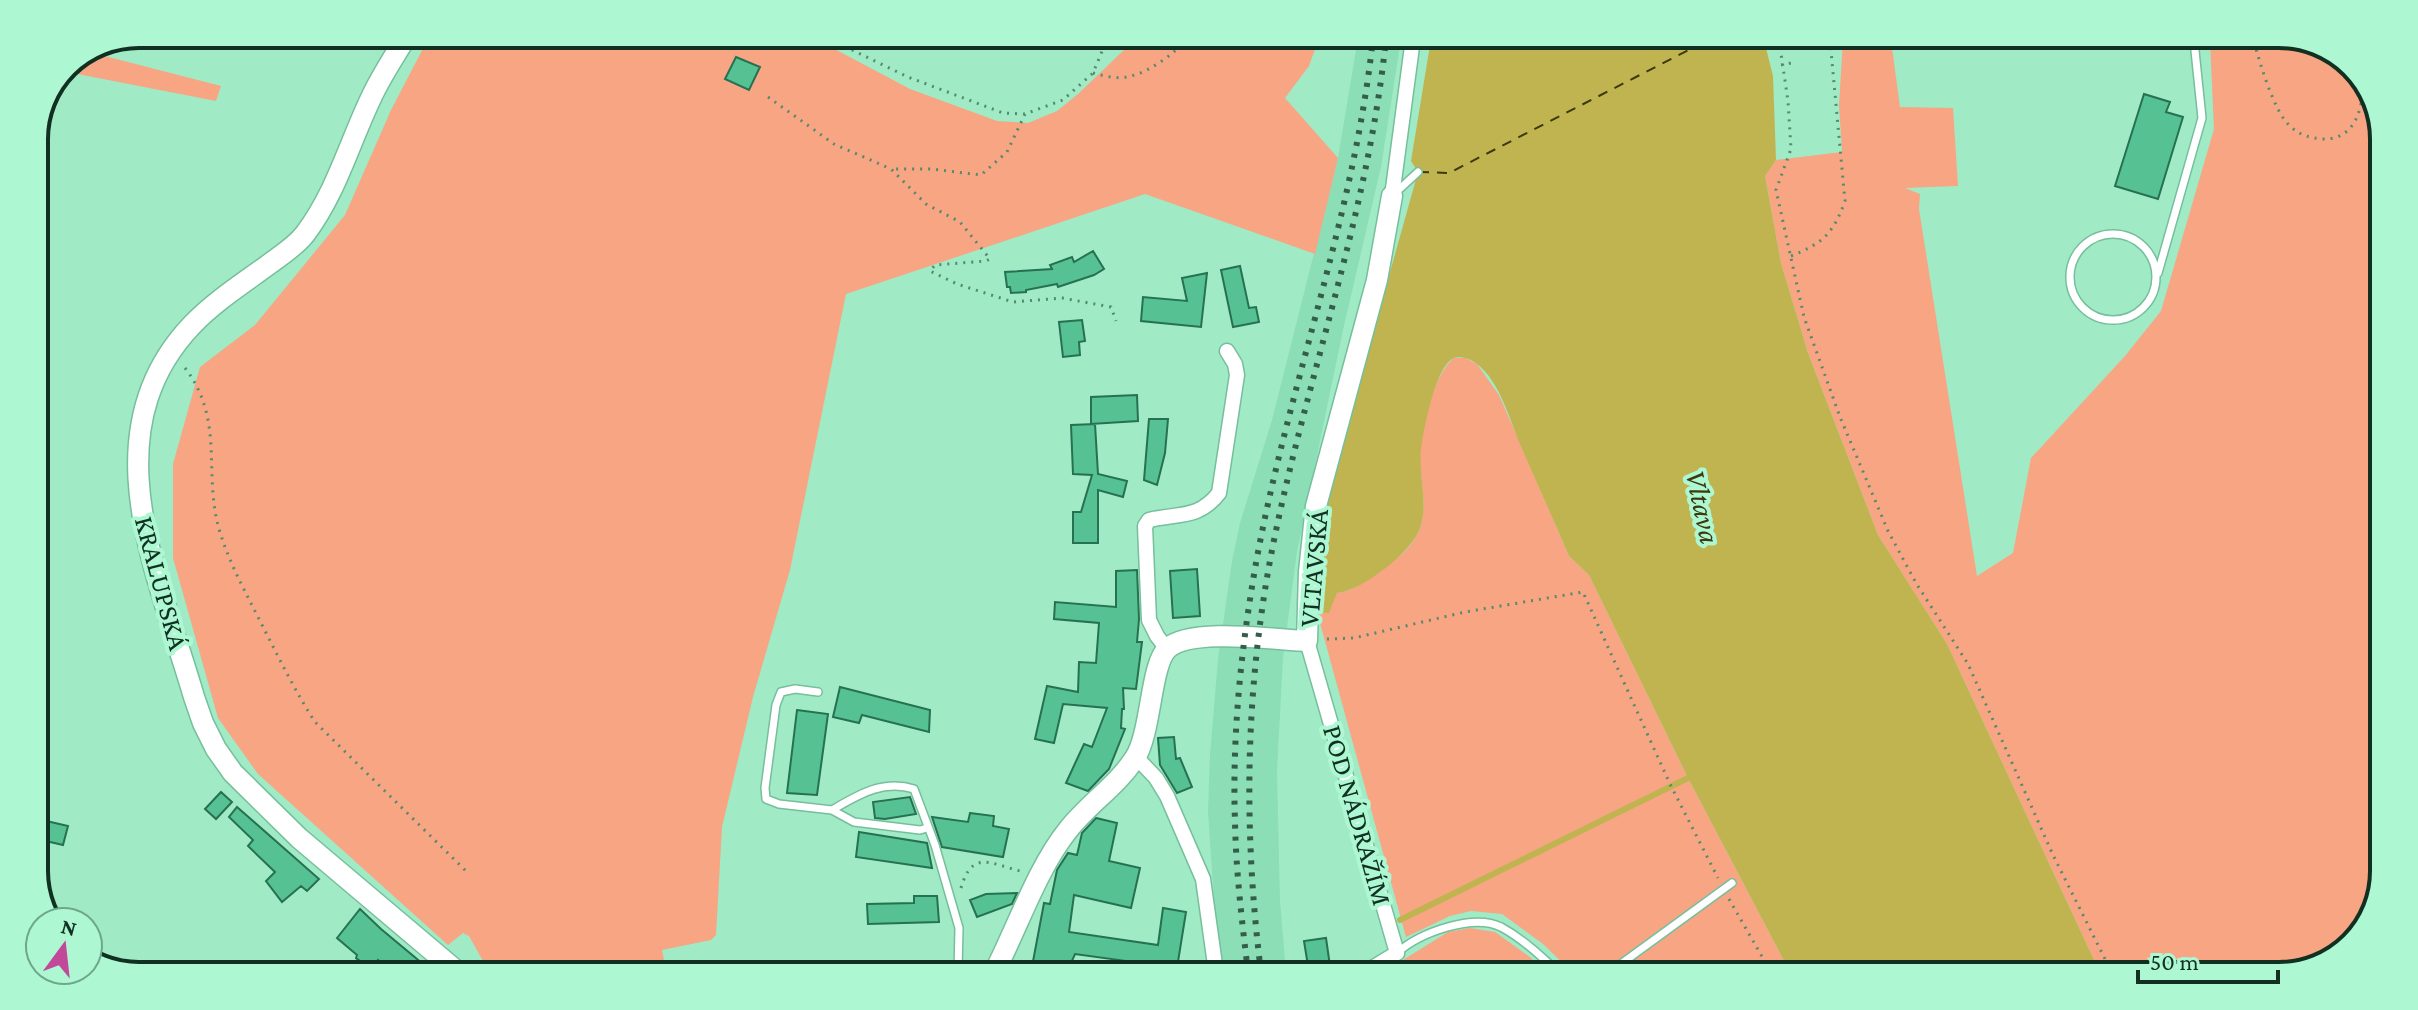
<svg xmlns="http://www.w3.org/2000/svg" width="2418" height="1010" font-family="'Crimson Pro',serif">
	<style>
		.built { fill: #8cdeb7 }
		.green { fill: #f8a584 }
		.water { fill: #c0b450 }
		.lines { fill: none; stroke-linecap: round; stroke-linejoin: round }
		.stream { stroke: #c0b450; stroke-width: 6 }
		.ferry { stroke: #3d380d; stroke-width: 2; stroke-dasharray: 10 8; stroke-linecap: butt }
		.building { fill: #56c293; stroke: #267152; stroke-width: 2 }
		.lane-casing { stroke: #76bf9c; stroke-width: 10 }
		.street-casing { stroke: #76bf9c; stroke-width: 17 }
		.secondary-casing { stroke: #76bf9c; stroke-width: 23 }
		.path { stroke: #568970; stroke-width: 3; stroke-dasharray: 2 6; stroke-linecap: butt }
		.lane { stroke: #fff; stroke-width: 7 }
		.street { stroke: #fff; stroke-width: 14 }
		.secondary { stroke: #fff; stroke-width: 20 }
		.rail { stroke: #345e4a; stroke-width: 6; stroke-dasharray: 4 8; stroke-linecap: butt }
		.labels { text-anchor: middle; stroke-width: 8; stroke-linejoin: round; paint-order: stroke }
		.street-label { font-size: 28px; fill: #113022; stroke: #adf7d2 }
		.water-label { font-size: 30px; font-style: italic; fill: #3d380d; stroke: #adf7d2 }
		.rim { fill: none; stroke: #113022; stroke-width: 4 }
	</style>
	<rect width="100%" height="100%" fill="#a0eac5"/>
	<!-- built -->
	<path class="built" d="M 1358,38 L 1401,39 L 1381,167 L 1343,330 L 1297,552 L 1283,658 L 1277,771 L 1280,901 L 1286,972 L 1219,972 L 1208,812 L 1210,755 L 1218,659 L 1232,561 L 1240,523 L 1272,420 L 1338,158 Z"/>
	<!-- green -->
	<path class="green" d="M 430,35 L 810,36 L 910,89 L 997,121 L 1028,123 L 1057,111 L 1078,94 L 1126,48 L 1129,38 L 1319,38 L 1309,66 L 1285,98 L 1338,158 L 1315,254 L 1145,194 L 846,294 L 790,570 L 753,697 L 722,827 L 716,935 L 711,940 L 662,950 L 666,970 L 488,970 L 469,936 L 463,933 L 448,945 L 258,774 L 218,718 L 173,558 L 173,464 L 200,367 L 255,325 L 345,215 L 391,110 Z
		M 1843,40 L 1891,40 L 1900,107 L 1953,108 L 1958,186 L 1905,188 L 1920,194 L 1919,209 L 1977,576 L 2013,553 L 2031,458 L 2125,356 L 2161,311 L 2214,129 L 2210,41 L 2319,42 L 2362,76 L 2384,132 L 2376,910 L 2338,958 L 2279,976 L 2101,975 L 1947,644 L 1878,535 L 1808,353 L 1781,263 L 1765,176 L 1776,160 L 1842,152 L 1839,105 Z
		M 93,53 L 221,86 L 216,101 L 62,71 L 65,65 Z
		M 1454,358 L 1466,358 L 1477,364 L 1499,395 L 1569,556 L 1589,575 L 1688,778 L 1791,974 L 1573,973 L 1543,944 L 1502,914 L 1471,911 L 1450,916 L 1406,937 L 1317,612 L 1324,613 L 1337,593 C 1354,591 1365,581 1379,571 C 1395,560 1409,551 1418,533 C 1430,508 1418,475 1420,448 C 1422,425 1435,372 1454,358 Z
		M 1470,928 L 1495,932 L 1530,957 L 1546,973 L 1382,973 L 1448,932 Z"/>
	<!-- water -->
	<path class="water" d="M 1431,39 L 1764,40 L 1773,76 L 1776,160 L 1765,176 L 1781,263 L 1808,353 L 1878,535 L 1947,644 L 2101,975 L 1791,974 L 1688,778 L 1589,575 L 1569,556 C 1553,519 1536,481 1520,444 C 1509,418 1500,382 1477,364 C 1471,359 1461,356 1454,358 C 1436,365 1425,425 1422,442 C 1416,471 1431,506 1418,533 C 1407,555 1361,591 1337,593 L 1329,613 L 1317,612 L 1320,558 L 1328,494 L 1418,172 L 1411,161 Z"/>
	<g class="lines">
		<!-- stream -->
		<path class="stream" d="M 1400,920 L 1688,778"/>
		<!-- ferry -->
		<path class="ferry" d="M 1419,172 L 1449,173 L 1708,40"/>
	</g>
	<!-- building -->
	<path class="building" d="M 736,57 L 760,67 L 749,90 L 725,79 Z
		M 2144,94 L 2170,102 L 2166,112 L 2183,117 L 2158,199 L 2115,186 Z
		M 1093,251 L 1104,269 L 1094,275 L 1058,287 L 1057,284 L 1026,290 L 1026,292 L 1011,293 L 1010,287 L 1007,287 L 1005,272 L 1052,269 L 1050,265 L 1072,257 L 1074,262 Z
		M 1240,266 L 1249,308 L 1256,307 L 1259,322 L 1233,327 L 1221,270 Z
		M 1207,273 L 1201,327 L 1141,321 L 1143,297 L 1187,301 L 1182,278 Z
		M 1082,320 L 1085,341 L 1079,342 L 1080,355 L 1063,357 L 1059,322 Z
		M 1137,395 L 1138,421 L 1091,424 L 1091,397 Z
		M 1149,419 L 1168,419 L 1165,453 L 1157,485 L 1144,480 Z
		M 1095,424 L 1098,474 L 1127,481 L 1123,497 L 1098,490 L 1098,543 L 1073,543 L 1073,512 L 1081,512 L 1092,475 L 1073,474 L 1071,425 Z
		M 1197,569 L 1200,616 L 1173,618 L 1170,571 Z
		M 1137,570 L 1139,619 L 1137,642 L 1142,642 L 1136,689 L 1123,688 L 1124,709 L 1122,709 L 1121,728 L 1125,729 L 1109,769 L 1088,791 L 1066,783 L 1084,744 L 1092,747 L 1107,708 L 1063,704 L 1054,743 L 1035,739 L 1047,686 L 1078,692 L 1079,662 L 1096,663 L 1099,623 L 1054,619 L 1055,602 L 1116,607 L 1116,571 Z
		M 840,687 L 930,710 L 929,732 L 862,715 L 859,723 L 833,717 Z
		M 797,710 L 828,714 L 817,795 L 787,793 Z
		M 1174,737 L 1176,759 L 1180,758 L 1192,787 L 1177,793 L 1160,765 L 1158,738 Z
		M 221,792 L 232,802 L 216,819 L 205,809 Z
		M 910,797 L 916,814 L 885,819 L 875,818 L 873,802 Z
		M 237,807 L 319,879 L 307,891 L 301,886 L 282,902 L 266,881 L 275,872 L 248,846 L 253,840 L 229,817 Z
		M 970,813 L 994,816 L 993,826 L 1009,829 L 1003,857 L 942,847 L 932,817 L 968,822 Z
		M 1096,818 L 1117,823 L 1109,861 L 1140,868 L 1131,908 L 1074,895 L 1069,932 L 1158,945 L 1163,908 L 1186,912 L 1177,968 L 1075,954 L 1067,972 L 1031,972 L 1044,903 L 1050,904 L 1057,870 L 1068,853 L 1077,855 L 1082,833 Z
		M 42,820 L 68,826 L 63,845 L 37,839 Z
		M 859,832 L 927,843 L 932,868 L 856,857 Z
		M 1017,893 L 1012,904 L 977,917 L 970,900 L 986,894 Z
		M 914,896 L 937,896 L 939,922 L 868,924 L 867,904 L 914,903 Z
		M 360,909 L 381,929 L 429,969 L 389,969 L 378,960 L 371,969 L 356,958 L 357,955 L 337,938 Z
		M 1326,938 L 1331,973 L 1309,972 L 1304,941 Z"/>
	<g class="lines">
		<!-- lane casing -->
		<g class="lane-casing">
			<path id="lane" d="M 1393,195 L 1418,172
				M2070 277a43 43 0 1 1 86 0a43 43 0 1 1-86 0Z
				M 2158,273 L 2202,118 L 2194,41
				M 818,692 L 795,689 L 781,692 L 776,705 L 765,788 L 766,799 L 779,804 L 832,810 L 854,822 L 920,830 L 927,828
				M 832,810 C 858,795 883,779 914,789 L 935,845 L 959,928 L 958,971
				M 1383,973 C 1387,967 1392,958 1397,953 C 1419,933 1473,913 1501,927 C 1523,939 1541,956 1559,973
				M 1607,974 L 1732,883"/>
		</g>
		<!-- street casing -->
		<g class="street-casing">
			<path id="street" d="M 1392,196 L 1413,39
				M 1307,641 L 1397,953 L 1364,973
				M 1167,649 L 1157,636 L 1149,620 L 1145,526 L 1149,520 C 1179,513 1199,519 1219,493 L 1237,375 L 1235,364 L 1227,351
				M 1136,757 L 1156,778 L 1167,796 L 1203,879 L 1216,972"/>
		</g>
		<!-- secondary casing -->
		<g class="secondary-casing">
			<path id="secondary" d="M 407,35 C 395,56 381,76 371,98 C 349,144 336,193 305,234 C 295,247 281,255 268,265 C 242,284 214,302 192,325 C 89,433 159,576 194,697 L 203,723 L 216,749 L 233,773 L 299,838 L 454,969
				M 995,971 C 1017,928 1038,867 1068,830 C 1088,804 1117,786 1135,758 C 1152,731 1150,664 1168,648 C 1192,627 1276,640 1307,641 L 1309,572 L 1316,506 L 1377,280 L 1392,196"/>
		</g>
		<!-- path -->
		<path class="path" d="M 628,36 L 647,45
			M 823,36 L 908,77 L 1003,113 L 1025,114 L 1063,100 L 1093,73 L 1108,37
			M 1779,40 L 1788,101 L 1791,149 L 1776,190 L 1804,317 L 1840,417 L 1888,531 L 1916,583 L 1968,664 L 2053,855 L 2113,975
			M 2254,42 C 2260,63 2274,112 2290,126 C 2299,135 2310,138 2323,139 C 2358,140 2365,102 2362,75
			M 1781,65 L 1791,63
			M 1093,73 C 1105,76 1118,80 1131,76 C 1151,71 1175,53 1188,38
			M 768,97 L 834,144 L 891,169
			M 1025,114 L 1007,152 L 981,175 L 932,169 L 891,169 L 926,204 L 960,222 L 990,259 L 986,261 L 935,265 L 930,271 L 957,284 L 1013,302 L 1062,298 L 1111,307 L 1116,321
			M 1791,256 C 1823,243 1833,234 1845,201 L 1830,40
			M 185,368 C 225,420 203,472 219,529 C 229,563 246,593 262,625 C 279,658 295,691 315,722 L 469,874
			M 1327,639 L 1354,638 L 1465,612 L 1583,592 L 1670,784 L 1718,878
			M 961,888 C 972,850 989,863 1020,871
			M 1729,899 L 1772,974"/>
		<!-- lane -->
		<use href="#lane" class="lane"/>
		<!-- street -->
		<use href="#street" class="street"/>
		<!-- secondary -->
		<use href="#secondary" class="secondary"/>
		<!-- rail -->
		<path class="rail" d="M 1248,972 C 1242,922 1236,872 1235,822 C 1232,736 1241,648 1256,563 C 1288,387 1354,217 1373,38
			M 1261,972 C 1243,829 1245,687 1273,545 C 1307,376 1369,211 1386,38"/>
	</g>
	<g class="labels">
		<!-- street labels -->
		<g class="street-label">
			<text transform="translate(1313 568) rotate(-85)" y="10">VLTAVSKÁ</text>
			<text transform="translate(162 583) rotate(75)" y="10">KRALUPSKÁ</text>
			<text transform="translate(1358 815) rotate(74)" y="10">POD NÁDRAŽÍM</text>
		</g>
		<!-- water labels -->
		<g class="water-label">
			<text transform="translate(1703 507) rotate(78)" y="10">Vltava</text>
		</g>
	</g>
	<!-- crop -->
	<path d="M0 0H2418V1010H0ZM139 48H2279A91 91 0 0 1 2370 139V871A91 91 0 0 1 2279 962H139A91 91 0 0 1 48 871V139A91 91 0 0 1 139 48Z" fill="#adf7d2" fill-rule="evenodd"/>
	<path class="rim" d="M139 48H2279A91 91 0 0 1 2370 139V871A91 91 0 0 1 2279 962H139A91 91 0 0 1 48 871V139A91 91 0 0 1 139 48Z"/>
	<!-- north arrow -->
	<g transform="translate(64 946) rotate(15)"><circle r="38" fill="#adf7d2" stroke="#6fa78c" stroke-width="2"/>
	<path d="M0-6L14 30L0 20L-14 30Z" fill="#c2489a"/>
	<text y="-12" font-size="22" font-weight="bold" text-anchor="middle" fill="#113022">N</text>
	</g>
	<!-- scale -->
	<path d="M2138 970v12h140v-12" fill="none" stroke="#113022" stroke-width="4"/>
	<text x="2150" y="970" font-size="24" fill="#113022" stroke="#adf7d2" stroke-width="6" paint-order="stroke">50 m</text>
</svg>
